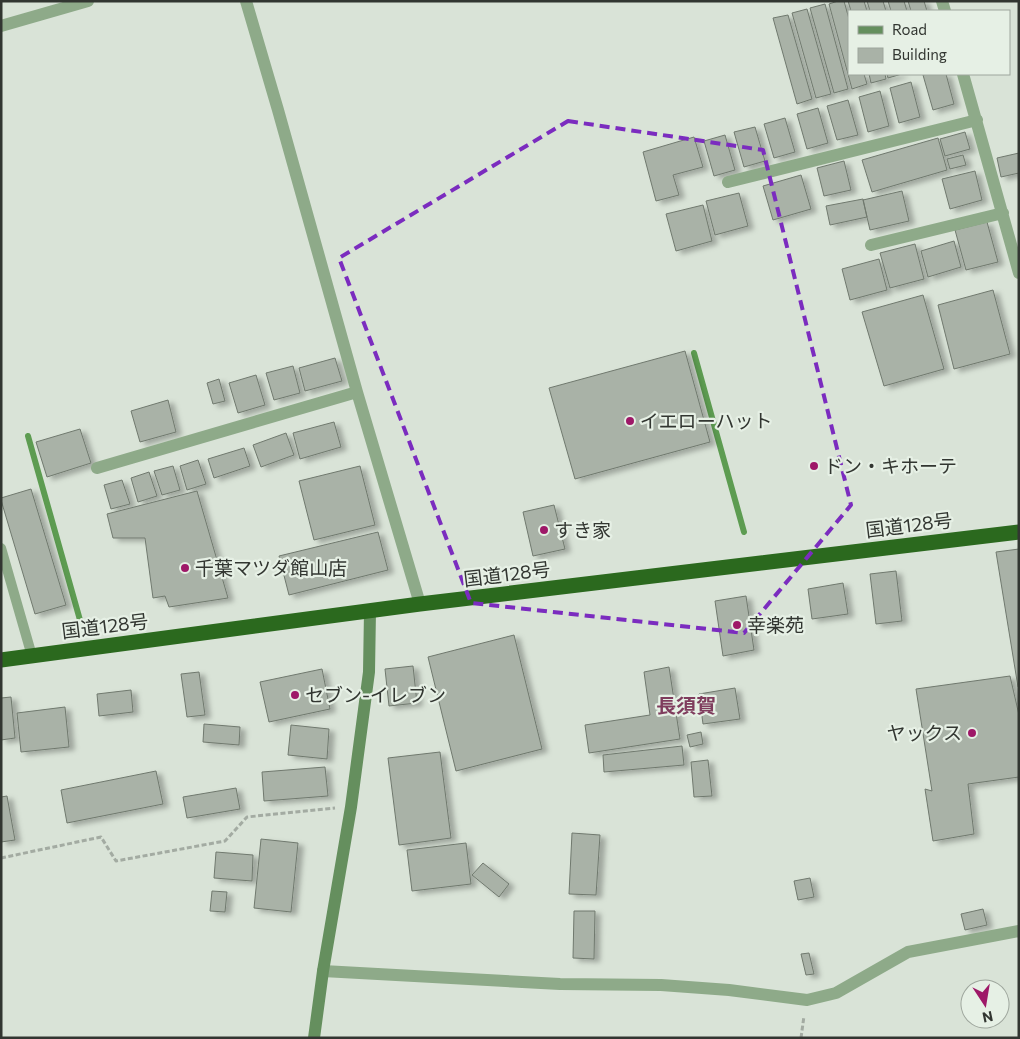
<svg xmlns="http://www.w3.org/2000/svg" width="1020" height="1039" font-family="Commissioner,'Noto Sans JP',sans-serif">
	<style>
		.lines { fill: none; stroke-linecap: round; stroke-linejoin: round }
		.stream { stroke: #5d9c51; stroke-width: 6 }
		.building { fill: #a9b2a7; stroke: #70796e; filter: url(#shadow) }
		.path { stroke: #a3aba2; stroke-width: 3; stroke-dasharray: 5 2.5; stroke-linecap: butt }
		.lane { stroke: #8eaa89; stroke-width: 10 }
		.street { stroke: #8eaa89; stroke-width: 12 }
		.secondary { stroke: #658f5e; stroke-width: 12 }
		.highway { stroke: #2b691e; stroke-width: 15 }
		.marked { fill: none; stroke: #7b2cbf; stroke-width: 4; stroke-dasharray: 10 6; stroke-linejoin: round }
		.poi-dot { fill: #9e1868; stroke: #e6f0e5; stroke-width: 2 }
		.labels { text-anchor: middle; stroke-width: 4.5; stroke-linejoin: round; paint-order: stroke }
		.poi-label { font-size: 19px; fill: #323631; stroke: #e6f0e5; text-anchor: start }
		.street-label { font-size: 19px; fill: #323631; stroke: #e6f0e5 }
		.neighbourhood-label { font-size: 20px; font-weight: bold; fill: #7f3c5d; stroke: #e6f0e5 }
	</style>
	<defs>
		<filter id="shadow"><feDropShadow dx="5.5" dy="3" stdDeviation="2.5" flood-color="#0004"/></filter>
	</defs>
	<rect width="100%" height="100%" fill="#d9e3d7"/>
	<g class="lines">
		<!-- stream -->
		<path class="stream" d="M 694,353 L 744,532
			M 28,436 L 80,620"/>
	</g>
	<!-- building -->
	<path class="building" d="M 838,1 L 844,1 L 849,19 L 849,74 L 864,74 L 867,84 L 852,89 L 829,4 Z
		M 848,1 L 864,1 L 867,11 L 851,11 Z
		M 867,1 L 883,1 L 886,11 L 870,11 Z
		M 888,1 L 904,1 L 907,11 L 891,11 Z
		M 908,1 L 924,1 L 927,11 L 911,11 Z
		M 825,4 L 848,89 L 834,93 L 810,8 Z
		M 807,9 L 831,94 L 816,98 L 792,13 Z
		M 788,15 L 812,99 L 797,104 L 773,18 Z
		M 869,74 L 885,74 L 886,79 L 871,83 Z
		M 887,74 L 902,74 L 888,78 Z
		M 927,74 L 946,74 L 954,104 L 933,110 L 923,75 Z
		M 911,82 L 920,117 L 899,123 L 890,88 Z
		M 880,91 L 889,126 L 868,132 L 859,97 Z
		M 848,100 L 858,135 L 837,140 L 827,106 Z
		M 818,108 L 828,143 L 807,149 L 797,114 Z
		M 785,118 L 795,152 L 774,158 L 764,124 Z
		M 755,127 L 765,161 L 744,167 L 734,132 Z
		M 965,132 L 970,149 L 945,156 L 940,139 Z
		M 725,135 L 735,170 L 714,176 L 704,141 Z
		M 694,137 L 703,167 L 673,175 L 679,195 L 656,201 L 643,152 Z
		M 938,138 L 947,170 L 872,192 L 862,160 Z
		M 1019,153 L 1019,173 L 1001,177 L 997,158 Z
		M 963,155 L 966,165 L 950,169 L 947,159 Z
		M 844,161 L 851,190 L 824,196 L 817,168 Z
		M 975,171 L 982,200 L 950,209 L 942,179 Z
		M 801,175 L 811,209 L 773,220 L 763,186 Z
		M 902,191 L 909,221 L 870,230 L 863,200 Z
		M 739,193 L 748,226 L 715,235 L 706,201 Z
		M 863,199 L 867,217 L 830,225 L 826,206 Z
		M 703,205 L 712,241 L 676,251 L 666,214 Z
		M 987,222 L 998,262 L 966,270 L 955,230 Z
		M 954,241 L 961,267 L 928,277 L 921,251 Z
		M 915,244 L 924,279 L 890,288 L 880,253 Z
		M 879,259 L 887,290 L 850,300 L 842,269 Z
		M 993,290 L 1010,354 L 954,369 L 938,305 Z
		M 923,295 L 944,369 L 884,386 L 862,312 Z
		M 685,351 L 710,442 L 575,479 L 549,388 Z
		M 335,358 L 342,381 L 305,391 L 299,368 Z
		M 293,366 L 300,393 L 274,400 L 266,373 Z
		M 256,375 L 265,405 L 238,413 L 229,383 Z
		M 219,379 L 225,401 L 213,404 L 207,383 Z
		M 168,400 L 176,432 L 140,442 L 131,411 Z
		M 334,422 L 341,447 L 300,459 L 293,433 Z
		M 80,429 L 91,463 L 47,477 L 36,442 Z
		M 286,433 L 294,455 L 261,467 L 253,445 Z
		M 244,448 L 250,466 L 214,478 L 208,459 Z
		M 198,460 L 206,484 L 187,490 L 180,466 Z
		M 173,466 L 180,490 L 162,495 L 154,471 Z
		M 360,466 L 375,525 L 314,540 L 299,481 Z
		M 149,472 L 157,496 L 138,502 L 131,478 Z
		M 122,480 L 130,504 L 111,509 L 104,485 Z
		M 31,489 L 66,605 L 35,614 L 1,500 L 1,498 Z
		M 197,491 L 228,598 L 169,607 L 165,596 L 153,598 L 145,538 L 113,538 L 107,514 Z
		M 554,505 L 565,549 L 533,556 L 523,512 Z
		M 378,532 L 388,570 L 289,595 L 279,556 Z
		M 1019,549 L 1019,687 L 1018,687 L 996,552 Z
		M 896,571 L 902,621 L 876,624 L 870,574 Z
		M 843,583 L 848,614 L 812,619 L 808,589 Z
		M 746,596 L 754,650 L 723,656 L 715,601 Z
		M 514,635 L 542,749 L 456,771 L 428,657 Z
		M 413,666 L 417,703 L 389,706 L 385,669 Z
		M 669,667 L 680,739 L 589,753 L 585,725 L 650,715 L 644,672 Z
		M 322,669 L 330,709 L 269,722 L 260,682 Z
		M 199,672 L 205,715 L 187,717 L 181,674 Z
		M 1010,676 L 1019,715 L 1019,777 L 968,784 L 974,834 L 933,841 L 925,789 L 932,791 L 916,689 Z
		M 735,688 L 740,719 L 703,724 L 699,694 Z
		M 131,690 L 133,712 L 99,716 L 97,694 Z
		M 11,697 L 15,738 L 1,740 L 1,698 Z
		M 65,707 L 69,747 L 21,752 L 17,713 Z
		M 204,724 L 240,727 L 239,745 L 203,742 Z
		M 291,725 L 329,729 L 327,759 L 288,755 Z
		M 701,732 L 703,744 L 690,747 L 687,735 Z
		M 682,746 L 684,765 L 604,772 L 603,755 Z
		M 440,752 L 451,838 L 399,845 L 388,758 Z
		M 708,760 L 712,796 L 694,797 L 691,762 Z
		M 325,767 L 328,796 L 264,801 L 262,772 Z
		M 156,771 L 163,804 L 67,823 L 61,790 Z
		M 236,788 L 240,809 L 187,818 L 183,797 Z
		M 7,796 L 15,840 L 1,842 L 1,797 Z
		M 572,833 L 600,835 L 596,895 L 569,894 Z
		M 261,839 L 298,843 L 291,912 L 254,908 Z
		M 466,843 L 471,884 L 412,891 L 407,850 Z
		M 216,852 L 253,855 L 252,881 L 214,878 Z
		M 483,863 L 509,884 L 499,897 L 472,875 Z
		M 810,878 L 814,897 L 798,900 L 794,881 Z
		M 212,891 L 227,892 L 225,912 L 210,911 Z
		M 983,909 L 987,925 L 965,930 L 961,914 Z
		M 574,911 L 595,911 L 594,959 L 573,958 Z
		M 809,953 L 814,974 L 806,975 L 801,954 Z"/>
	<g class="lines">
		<!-- path -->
		<path class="path" d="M 1,858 L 101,837 L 116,861 L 225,841 L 247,817 L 335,808
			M 801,1038 L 804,1016"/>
		<!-- lane -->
		<path class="lane" d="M 1,548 L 32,656"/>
		<!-- street -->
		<path class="street" d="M 246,1 L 278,110 L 357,392 L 420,604
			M 942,1 L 945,11
			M 1,26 L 88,1
			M 963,74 L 1019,273
			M 728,182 L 977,120
			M 871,245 L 1003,213
			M 97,468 L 357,392
			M 323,971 L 560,984 L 661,985 L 729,990 L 807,1000 L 836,993 L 908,952 L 1019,931"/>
		<!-- secondary -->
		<path class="secondary" d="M 314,1038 L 323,971 L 351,807 L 369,672 L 370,611"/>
		<!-- highway -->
		<path class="highway" d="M 1,660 L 420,604 L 1019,532"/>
	</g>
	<!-- marked area -->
	<path class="marked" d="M 568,121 L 763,150 L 851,505 L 744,633 L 471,603 L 339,258 Z"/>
	<!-- markers -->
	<g class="poi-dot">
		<circle cx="630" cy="421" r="5"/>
		<circle cx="814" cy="466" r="5"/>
		<circle cx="544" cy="530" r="5"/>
		<circle cx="185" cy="568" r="5"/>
		<circle cx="737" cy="625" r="5"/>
		<circle cx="295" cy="695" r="5"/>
		<circle cx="972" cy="733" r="5"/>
	</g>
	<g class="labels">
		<!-- poi labels -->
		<g class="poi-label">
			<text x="640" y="428">イエローハット</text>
			<text x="824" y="473">ドン・キホーテ</text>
			<text x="554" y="537">すき家</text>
			<text x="195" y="575">千葉マツダ館山店</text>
			<text x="747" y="632">幸楽苑</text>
			<text x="305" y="702">セブン-イレブン</text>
			<text x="962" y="740" text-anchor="end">ヤックス</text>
		</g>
		<!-- street labels -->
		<g class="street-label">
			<text transform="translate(909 525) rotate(-7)" y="7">国道128号</text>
			<text transform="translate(507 574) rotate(-7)" y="7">国道128号</text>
			<text transform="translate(105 626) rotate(-7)" y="7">国道128号</text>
		</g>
		<!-- neighbourhood labels -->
		<g class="neighbourhood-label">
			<text x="686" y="713">長須賀</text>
		</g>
	</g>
	<!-- border -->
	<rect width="1020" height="1039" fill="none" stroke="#323631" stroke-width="5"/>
	<!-- legend -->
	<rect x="848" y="10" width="162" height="65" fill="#e6f0e5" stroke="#9ea69d"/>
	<rect x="858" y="26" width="25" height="8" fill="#658f5e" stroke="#9ea69d"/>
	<text x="892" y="35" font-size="15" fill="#323631">Road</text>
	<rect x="858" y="48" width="25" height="15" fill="#a9b2a7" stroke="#9ea69d"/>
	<text x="892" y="60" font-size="15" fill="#323631">Building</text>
	<!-- north arrow -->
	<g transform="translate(985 1004) rotate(168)"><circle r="24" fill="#e6f0e5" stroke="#9ea69d"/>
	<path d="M0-4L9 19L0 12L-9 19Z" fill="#9e1868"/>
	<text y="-8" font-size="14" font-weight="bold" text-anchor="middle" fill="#323631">N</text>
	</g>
</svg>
